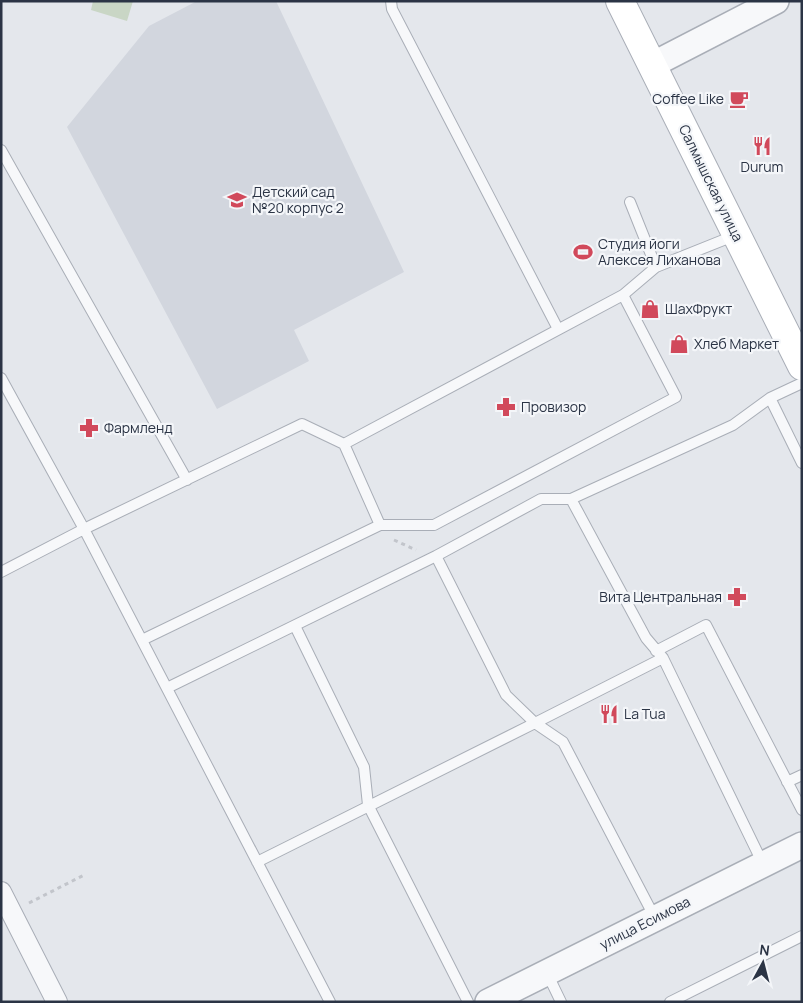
<svg xmlns="http://www.w3.org/2000/svg" width="803" height="1003" font-family="Manrope,sans-serif">
	<style>
		.built { fill: #d2d6de }
		.green { fill: #c9d6c5 }
		.lines { fill: none; stroke-linecap: round; stroke-linejoin: round }
		.service-casing { stroke: #a9aeb7; stroke-width: 12 }
		.minor-casing { stroke: #a9aeb7; stroke-width: 22 }
		.tertiary-casing { stroke: #a9aeb7; stroke-width: 28 }
		.secondary-casing { stroke: #a9aeb7; stroke-width: 30 }
		.path { stroke: #c2c5cb; stroke-width: 3; stroke-dasharray: 4 4; stroke-linecap: butt }
		.service { stroke: #f7f8fa; stroke-width: 10 }
		.minor { stroke: #f7f8fa; stroke-width: 20 }
		.tertiary { stroke: #f7f8fa; stroke-width: 25 }
		.secondary { stroke: #fff; stroke-width: 28 }
		.labels { text-anchor: middle; stroke-width: 4.5; stroke-linejoin: round; paint-order: stroke }
		.poi-label { font-size: 14px; fill: #2b3445; stroke: #f4f6f9; text-anchor: start }
		.street-label { font-size: 14px; fill: #2b3445; stroke: #f4f6f9 }
	</style>
	<rect width="100%" height="100%" fill="#e4e7ec"/>
	<!-- built -->
	<path class="built" d="M 197,1 L 276,1 L 404,272 L 294,330 L 309,361 L 217,409 L 67,127 L 149,26 Z"/>
	<!-- green -->
	<path class="green" d="M 93,1 L 133,1 L 127,21 L 91,10 Z"/>
	<g class="lines">
		<!-- service casing -->
		<g class="service-casing">
			<path id="service" d="M 391,1 L 392,9 L 558,329
				M 1,150 L 187,480
				M 630,202 L 656,267
				M 1,378 L 84,529 L 302,424 L 344,444 L 623,295 L 656,267 L 736,235
				M 770,398 L 802,463
				M 571,499 L 733,425 L 770,398 L 802,383
				M 380,525 L 434,525 L 676,397 L 623,295
				M 436,556 L 506,695 L 535,723 L 663,658
				M 1,572 L 84,529 L 330,1002
				M 295,626 L 364,767 L 368,805 L 468,1002
				M 142,640 L 380,525 L 344,444
				M 656,651 L 706,625 L 802,810
				M 167,688 L 436,556 L 541,499 L 571,499 L 646,638 L 663,658 L 763,864
				M 787,782 L 802,775
				M 257,862 L 535,723 L 563,742 L 655,918
				M 547,973 L 561,1002
				M 670,1002 L 802,936"/>
		</g>
		<!-- minor casing -->
		<g class="minor-casing">
			<path id="minor" d="M 1,892 L 57,1002"/>
		</g>
		<!-- tertiary casing -->
		<g class="tertiary-casing">
			<path id="tertiary" d="M 652,65 L 776,1
				M 488,1002 L 802,845"/>
		</g>
		<!-- secondary casing -->
		<g class="secondary-casing">
			<path id="secondary" d="M 620,1 L 802,366"/>
		</g>
		<!-- path -->
		<path class="path" d="M 394,540 L 416,550
			M 29,903 L 86,874"/>
		<!-- service -->
		<use href="#service" class="service"/>
		<!-- minor -->
		<use href="#minor" class="minor"/>
		<!-- tertiary -->
		<use href="#tertiary" class="tertiary"/>
		<!-- secondary -->
		<use href="#secondary" class="secondary"/>
	</g>
	<!-- icons -->
	<defs>
		<g id="cafe-bare" transform="scale(1.5)"><path d="M-5.5-4.5H6V0H3Q3 3.5 0 3.5H-2.5Q-5.5 3.5-5.5 0ZM3-3.2v2h1.7v-2ZM-6 4.5H4V6H-6Z" fill="#d1495b" stroke="#f4f6f9" stroke-width="2.5" paint-order="stroke"/></g>
		<g id="restaurant-bare" transform="scale(1.5)"><path d="M-5-6h1v4h1v-4h1v4h1v-4h1v5L-1.5 .5V6h-2V.5L-5-1ZM5-6V6H3V1.5H1.5Q1.5-4 5-6Z" fill="#d1495b" stroke="#f4f6f9" stroke-width="2.5" paint-order="stroke"/></g>
		<g id="school-bare" transform="scale(1.5)"><path d="M0-5L7-2L0 1L-7-2ZM-4 1L0 2.5L4 1V4Q0 6-4 4Z" fill="#d1495b" stroke="#f4f6f9" stroke-width="2.5" paint-order="stroke"/></g>
		<g id="stadium-bare" transform="scale(1.5)"><path d="M0-5a6.5 5 0 1 0 0 10a6.5 5 0 1 0 0-10ZM-3.5-1.8h7v3.6h-7Z" fill="#d1495b" stroke="#f4f6f9" stroke-width="2.5" paint-order="stroke"/></g>
		<g id="shop-bare" transform="scale(1.5)"><path d="M-5-2.5h2.3a2.7 3.5 0 0 1 5.4 0H5L5.5 6h-11ZM-1.5-2.5h3a1.5 2.3 0 0 0-3 0Z" fill="#d1495b" stroke="#f4f6f9" stroke-width="2.5" paint-order="stroke"/></g>
		<g id="pharmacy-bare" transform="scale(1.5)"><path d="M-2-6h4v4h4v4h-4v4h-4v-4h-4v-4h4Z" fill="#d1495b" stroke="#f4f6f9" stroke-width="2.5" paint-order="stroke"/></g>
	</defs>
	<g fill-rule="evenodd">
		<use href="#cafe-bare" x="739" y="99"/>
		<use href="#restaurant-bare" x="762" y="146"/>
		<use href="#school-bare" x="237" y="200"/>
		<use href="#stadium-bare" x="583" y="252"/>
		<use href="#shop-bare" x="650" y="309"/>
		<use href="#shop-bare" x="679" y="344"/>
		<use href="#pharmacy-bare" x="506" y="407"/>
		<use href="#pharmacy-bare" x="89" y="428"/>
		<use href="#pharmacy-bare" x="737" y="597"/>
		<use href="#restaurant-bare" x="609" y="714"/>
	</g>
	<g class="labels">
		<!-- poi labels -->
		<g class="poi-label">
			<text x="724" y="104" text-anchor="end">Coffee Like</text>
			<text x="762" y="172" text-anchor="middle">Durum</text>
			<text x="252" y="197">Детский сад<tspan x="252" dy="16">№20 корпус 2</tspan></text>
			<text x="598" y="249">Студия йоги<tspan x="598" dy="16">Алексея Лиханова</tspan></text>
			<text x="665" y="314">ШахФрукт</text>
			<text x="694" y="349">Хлеб Маркет</text>
			<text x="521" y="412">Провизор</text>
			<text x="104" y="433">Фармленд</text>
			<text x="722" y="602" text-anchor="end">Вита Центральная</text>
			<text x="624" y="719">La Tua</text>
		</g>
		<!-- street labels -->
		<g class="street-label">
			<text transform="translate(711 183) rotate(64)" y="5">Салмышская улица</text>
			<text transform="translate(645 923) rotate(-27)" y="5">улица Есимова</text>
		</g>
	</g>
	<!-- border -->
	<rect width="803" height="1003" fill="none" stroke="#2b3445" stroke-width="5"/>
	<!-- north arrow -->
	<g transform="translate(763 963) rotate(7)" stroke="#f4f6f9" stroke-width="4" paint-order="stroke">
	<path d="M0-4L9 19L0 12L-9 19Z" fill="#2b3445"/>
	<text y="-8" font-size="14" font-weight="bold" text-anchor="middle" fill="#2b3445">N</text>
	</g>
</svg>
